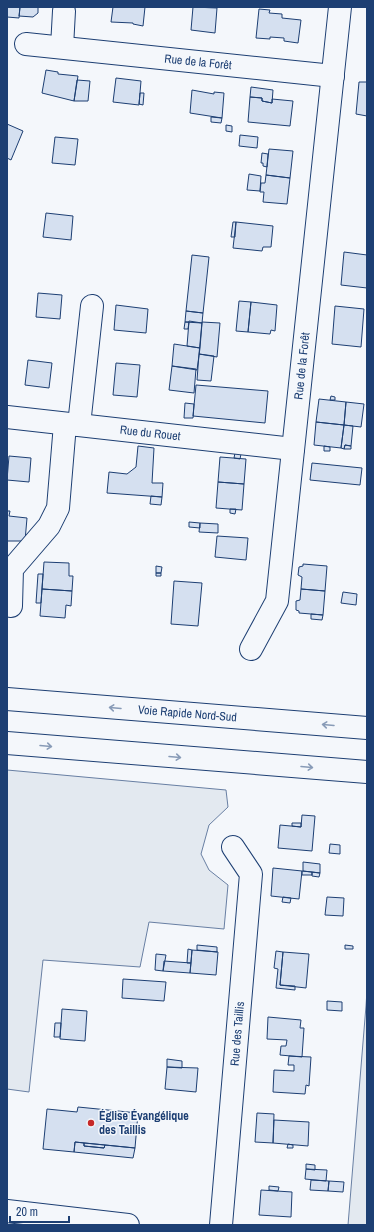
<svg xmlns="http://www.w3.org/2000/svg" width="374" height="1232" font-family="'Archivo Narrow',sans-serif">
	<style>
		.green { fill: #e3e9f0; stroke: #687fa3 }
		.building { fill: #d5e0f0; stroke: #1d3f73 }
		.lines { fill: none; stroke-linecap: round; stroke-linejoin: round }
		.minor-casing { stroke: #1d3f73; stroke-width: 24 }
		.highway-casing { stroke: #1d3f73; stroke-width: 24 }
		.minor { stroke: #f4f7fb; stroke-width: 22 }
		.highway { stroke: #f4f7fb; stroke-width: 22 }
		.oneway { stroke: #889bb7 }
		.poi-dot { fill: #c62828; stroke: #f4f7fb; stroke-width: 1.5 }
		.labels { text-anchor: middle; stroke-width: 3; stroke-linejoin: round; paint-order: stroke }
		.street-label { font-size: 12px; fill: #1d3f73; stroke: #f4f7fb }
		.poi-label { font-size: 12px; font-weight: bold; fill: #1d3f73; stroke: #f4f7fb; text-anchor: start }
	</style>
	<rect width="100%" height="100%" fill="#f4f7fb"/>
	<!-- green -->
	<path class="green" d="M 7,770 L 226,790 L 228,807 L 209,825 L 201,854 L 209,870 L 228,885 L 224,929 L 149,922 L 140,967 L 43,960 L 29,1092 L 7,1089 Z
		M 367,990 L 367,1225 L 348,1225 L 366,1006 Z"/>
	<!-- building -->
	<path class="building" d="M 7,7 L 20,7 L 19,18 L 7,17 Z
		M 20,7 L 38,7 L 38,13 L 33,17 L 19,16 Z
		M 113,7 L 145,7 L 143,26 L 133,24 L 133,23 L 111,22 Z
		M 193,7 L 217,8 L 215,33 L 191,30 Z
		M 259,9 L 270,10 L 269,13 L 282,14 L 282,18 L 301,20 L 298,43 L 284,41 L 284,38 L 270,37 L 270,39 L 256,38 Z
		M 46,70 L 58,72 L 58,74 L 78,76 L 74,101 L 42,93 Z
		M 116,78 L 141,81 L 139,105 L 113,102 Z
		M 77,80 L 90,81 L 88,101 L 74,101 Z
		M 359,82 L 367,82 L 367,116 L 356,114 Z
		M 251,87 L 273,90 L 272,103 L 262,101 L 262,98 L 250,97 Z
		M 192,90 L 214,94 L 214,92 L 224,93 L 222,118 L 190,113 Z
		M 140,93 L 144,93 L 143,105 L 139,104 Z
		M 250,97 L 262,98 L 262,101 L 272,103 L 272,99 L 293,101 L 290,126 L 248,122 Z
		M 211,117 L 222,118 L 221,123 L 211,122 Z
		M 7,124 L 23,131 L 11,160 L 7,158 Z
		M 226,125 L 232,126 L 232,132 L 226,131 Z
		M 240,135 L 258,137 L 257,148 L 239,146 Z
		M 55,137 L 78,139 L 75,165 L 52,163 Z
		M 269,149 L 293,151 L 290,178 L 266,175 Z
		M 262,153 L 268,154 L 267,167 L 263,166 L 263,163 L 261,163 Z
		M 249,174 L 261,176 L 260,191 L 247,190 Z
		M 266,175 L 290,178 L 287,204 L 263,202 L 264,192 L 260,192 L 261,183 L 265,183 Z
		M 46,213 L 73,216 L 71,240 L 43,237 Z
		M 233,222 L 236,222 L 235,237 L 231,237 Z
		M 236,222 L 273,226 L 271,247 L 263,247 L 262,251 L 233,248 Z
		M 344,252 L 367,255 L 367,288 L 341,285 Z
		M 192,255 L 209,257 L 203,313 L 186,311 Z
		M 38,293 L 62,295 L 60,319 L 36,317 Z
		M 239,301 L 251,302 L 248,332 L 236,331 Z
		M 251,302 L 277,305 L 275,331 L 271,330 L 270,334 L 248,332 Z
		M 116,305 L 148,309 L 146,333 L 114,330 Z
		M 335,306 L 364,309 L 361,347 L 332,344 Z
		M 186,311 L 203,313 L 202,323 L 185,322 Z
		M 189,321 L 202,323 L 200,348 L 187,346 Z
		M 185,322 L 189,322 L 188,329 L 184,329 Z
		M 202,322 L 220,323 L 217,357 L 199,354 Z
		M 174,344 L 200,348 L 197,370 L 172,366 Z
		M 199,354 L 214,356 L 211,381 L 197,380 Z
		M 28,360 L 52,363 L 49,388 L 25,385 Z
		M 116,363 L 140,365 L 137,397 L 113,395 Z
		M 172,366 L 196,369 L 194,393 L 169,390 Z
		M 196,385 L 268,391 L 265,423 L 193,416 Z
		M 331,396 L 335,397 L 335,400 L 330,400 Z
		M 319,399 L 346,402 L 344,425 L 316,422 Z
		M 346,402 L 364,404 L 361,427 L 344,425 Z
		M 185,403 L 194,404 L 193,418 L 184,418 Z
		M 316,422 L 344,425 L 341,448 L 314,445 Z
		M 344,425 L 353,426 L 351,446 L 345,445 L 344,449 L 341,448 Z
		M 345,445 L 351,446 L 351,449 L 344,449 Z
		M 138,446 L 154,448 L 152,483 L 163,483 L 162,497 L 107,493 L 109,472 L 127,474 L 136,467 Z
		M 324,446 L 330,447 L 330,451 L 324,451 Z
		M 235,453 L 241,454 L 240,459 L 234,458 Z
		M 9,456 L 31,458 L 29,482 L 7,480 Z
		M 220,457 L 246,459 L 244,484 L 218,482 Z
		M 312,463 L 362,468 L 360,485 L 310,480 Z
		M 218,482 L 244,484 L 242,510 L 216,508 Z
		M 151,496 L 162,497 L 161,505 L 150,504 Z
		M 230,509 L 236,509 L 235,514 L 230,513 Z
		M 7,511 L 10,511 L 9,516 L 27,518 L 25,541 L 7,541 Z
		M 189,522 L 200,523 L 200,528 L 189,527 Z
		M 200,523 L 218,524 L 218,533 L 199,532 Z
		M 217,536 L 248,538 L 246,560 L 215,557 Z
		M 44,562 L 69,563 L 69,576 L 73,576 L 72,591 L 42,589 Z
		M 303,564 L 327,566 L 325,591 L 301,589 L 302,577 L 298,575 L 299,567 L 303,566 Z
		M 156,566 L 162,567 L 161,573 L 156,573 Z
		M 156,573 L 161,573 L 161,576 L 156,576 Z
		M 38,574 L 43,574 L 41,603 L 36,603 Z
		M 174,581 L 202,583 L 198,626 L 171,624 Z
		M 42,589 L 72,591 L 71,606 L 66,605 L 65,618 L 40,616 Z
		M 301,589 L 325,591 L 323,615 L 299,613 L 299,611 L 296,610 L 296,601 L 300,600 Z
		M 343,592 L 357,594 L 356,605 L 341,603 Z
		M 311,614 L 323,615 L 322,620 L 311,619 Z
		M 302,815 L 315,816 L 312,851 L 278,848 L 280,825 L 301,827 Z
		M 292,823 L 301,823 L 301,827 L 292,826 Z
		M 330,844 L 340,845 L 340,854 L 329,853 Z
		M 303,862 L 320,864 L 320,873 L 303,871 Z
		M 273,868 L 302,871 L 299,899 L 271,896 Z
		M 302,871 L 312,872 L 312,875 L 302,875 Z
		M 312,872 L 320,873 L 319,877 L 312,876 Z
		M 283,897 L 291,898 L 290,903 L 282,902 Z
		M 327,897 L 344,898 L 343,916 L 325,915 Z
		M 197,945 L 217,947 L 217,952 L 197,950 Z
		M 345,945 L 353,946 L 353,949 L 345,949 Z
		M 188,949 L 192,950 L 191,963 L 187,963 Z
		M 192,950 L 218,952 L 216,975 L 190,973 Z
		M 276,951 L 283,952 L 280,985 L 295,986 L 295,990 L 276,988 L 278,969 L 274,968 Z
		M 283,952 L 309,954 L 306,988 L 280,985 Z
		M 156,954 L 166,955 L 163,971 L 155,970 Z
		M 164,961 L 191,963 L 190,973 L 163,971 Z
		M 123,979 L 166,982 L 164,1001 L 122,998 Z
		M 327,1001 L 342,1002 L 342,1011 L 327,1010 Z
		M 62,1009 L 87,1011 L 85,1041 L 60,1039 Z
		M 268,1017 L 301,1020 L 300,1028 L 304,1028 L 302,1057 L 280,1055 L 281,1046 L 286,1046 L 287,1040 L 267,1039 Z
		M 55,1023 L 61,1023 L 60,1037 L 54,1037 Z
		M 289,1056 L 311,1057 L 309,1086 L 306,1085 L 305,1094 L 273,1092 L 274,1070 L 294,1071 L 294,1065 L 288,1065 Z
		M 167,1059 L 182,1061 L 182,1068 L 167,1067 Z
		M 167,1067 L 198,1068 L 196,1092 L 165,1089 Z
		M 78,1107 L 138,1113 L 135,1148 L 75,1142 L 74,1152 L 43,1149 L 47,1109 L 77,1112 Z
		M 257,1113 L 274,1114 L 273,1143 L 255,1142 Z
		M 274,1120 L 309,1122 L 308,1146 L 273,1143 Z
		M 75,1142 L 84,1143 L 84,1146 L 104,1148 L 105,1145 L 135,1148 L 133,1158 L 74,1152 Z
		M 84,1143 L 105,1145 L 104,1148 L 84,1146 Z
		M 288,1144 L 293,1145 L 293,1148 L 287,1148 Z
		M 306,1164 L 315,1165 L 315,1170 L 306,1169 Z
		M 306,1169 L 327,1170 L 326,1181 L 305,1179 Z
		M 311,1180 L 329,1181 L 328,1191 L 310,1190 Z
		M 329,1181 L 344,1182 L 343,1192 L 328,1191 Z
		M 269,1186 L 279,1187 L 278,1191 L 269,1190 Z
		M 261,1190 L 292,1192 L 291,1217 L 259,1215 Z"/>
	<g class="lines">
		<!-- minor casing -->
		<g class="minor-casing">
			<g id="minor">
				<path id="s1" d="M 26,44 L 333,76"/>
				<path d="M 62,47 L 64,11"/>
				<path id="s2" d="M 7,417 L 293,449"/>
				<path d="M 79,425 L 92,306"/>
				<path d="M 11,606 L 12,569 L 49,526 L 58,508 L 65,424"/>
				<path id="s3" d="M 251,649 L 277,601 L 340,7"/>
				<path d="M 7,1211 L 128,1225"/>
				<path id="s4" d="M 221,1225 L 251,874 L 233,847"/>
			</g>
		</g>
		<!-- highway casing -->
		<g class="highway-casing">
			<g id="highway">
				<path id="s5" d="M 7,699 L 367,728"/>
				<path d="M 7,743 L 367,772"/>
			</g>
		</g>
		<!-- minor -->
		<use href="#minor" class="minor"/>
		<!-- highway -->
		<use href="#highway" class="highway"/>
	</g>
	<!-- one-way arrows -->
	<defs><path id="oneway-shaft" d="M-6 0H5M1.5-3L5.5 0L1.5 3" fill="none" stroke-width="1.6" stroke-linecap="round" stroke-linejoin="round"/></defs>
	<g class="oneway">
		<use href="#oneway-shaft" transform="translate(115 708) rotate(-175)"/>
		<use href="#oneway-shaft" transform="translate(328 725) rotate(-175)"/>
		<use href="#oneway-shaft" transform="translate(46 746) rotate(5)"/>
		<use href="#oneway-shaft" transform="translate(175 757) rotate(5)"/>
		<use href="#oneway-shaft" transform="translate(307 767) rotate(5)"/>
	</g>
	<!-- markers -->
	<circle class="poi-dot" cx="91" cy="1123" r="4"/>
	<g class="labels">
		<!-- street labels -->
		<g class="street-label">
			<text dy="4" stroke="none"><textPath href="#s1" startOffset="173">Rue de la Forêt</textPath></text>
			<text dy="4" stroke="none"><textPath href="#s3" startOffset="291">Rue de la Forêt</textPath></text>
			<text dy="4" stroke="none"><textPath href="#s2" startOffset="144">Rue du Rouet</textPath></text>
			<text dy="4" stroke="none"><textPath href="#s5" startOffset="181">Voie Rapide Nord-Sud</textPath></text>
			<text dy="4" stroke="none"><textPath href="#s4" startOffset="192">Rue des Taillis</textPath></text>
		</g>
		<!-- poi labels -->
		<g class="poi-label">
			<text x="99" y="1120">Église Évangélique<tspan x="99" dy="14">des Taillis</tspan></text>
		</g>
	</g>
	<!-- border -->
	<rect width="374" height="1232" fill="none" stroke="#1d3f73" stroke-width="16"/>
	<!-- scale -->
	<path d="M10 1216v6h59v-6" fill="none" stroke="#1d3f73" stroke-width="2"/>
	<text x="16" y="1216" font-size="12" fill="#1d3f73" stroke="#f4f7fb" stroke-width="3" paint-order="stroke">20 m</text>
</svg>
